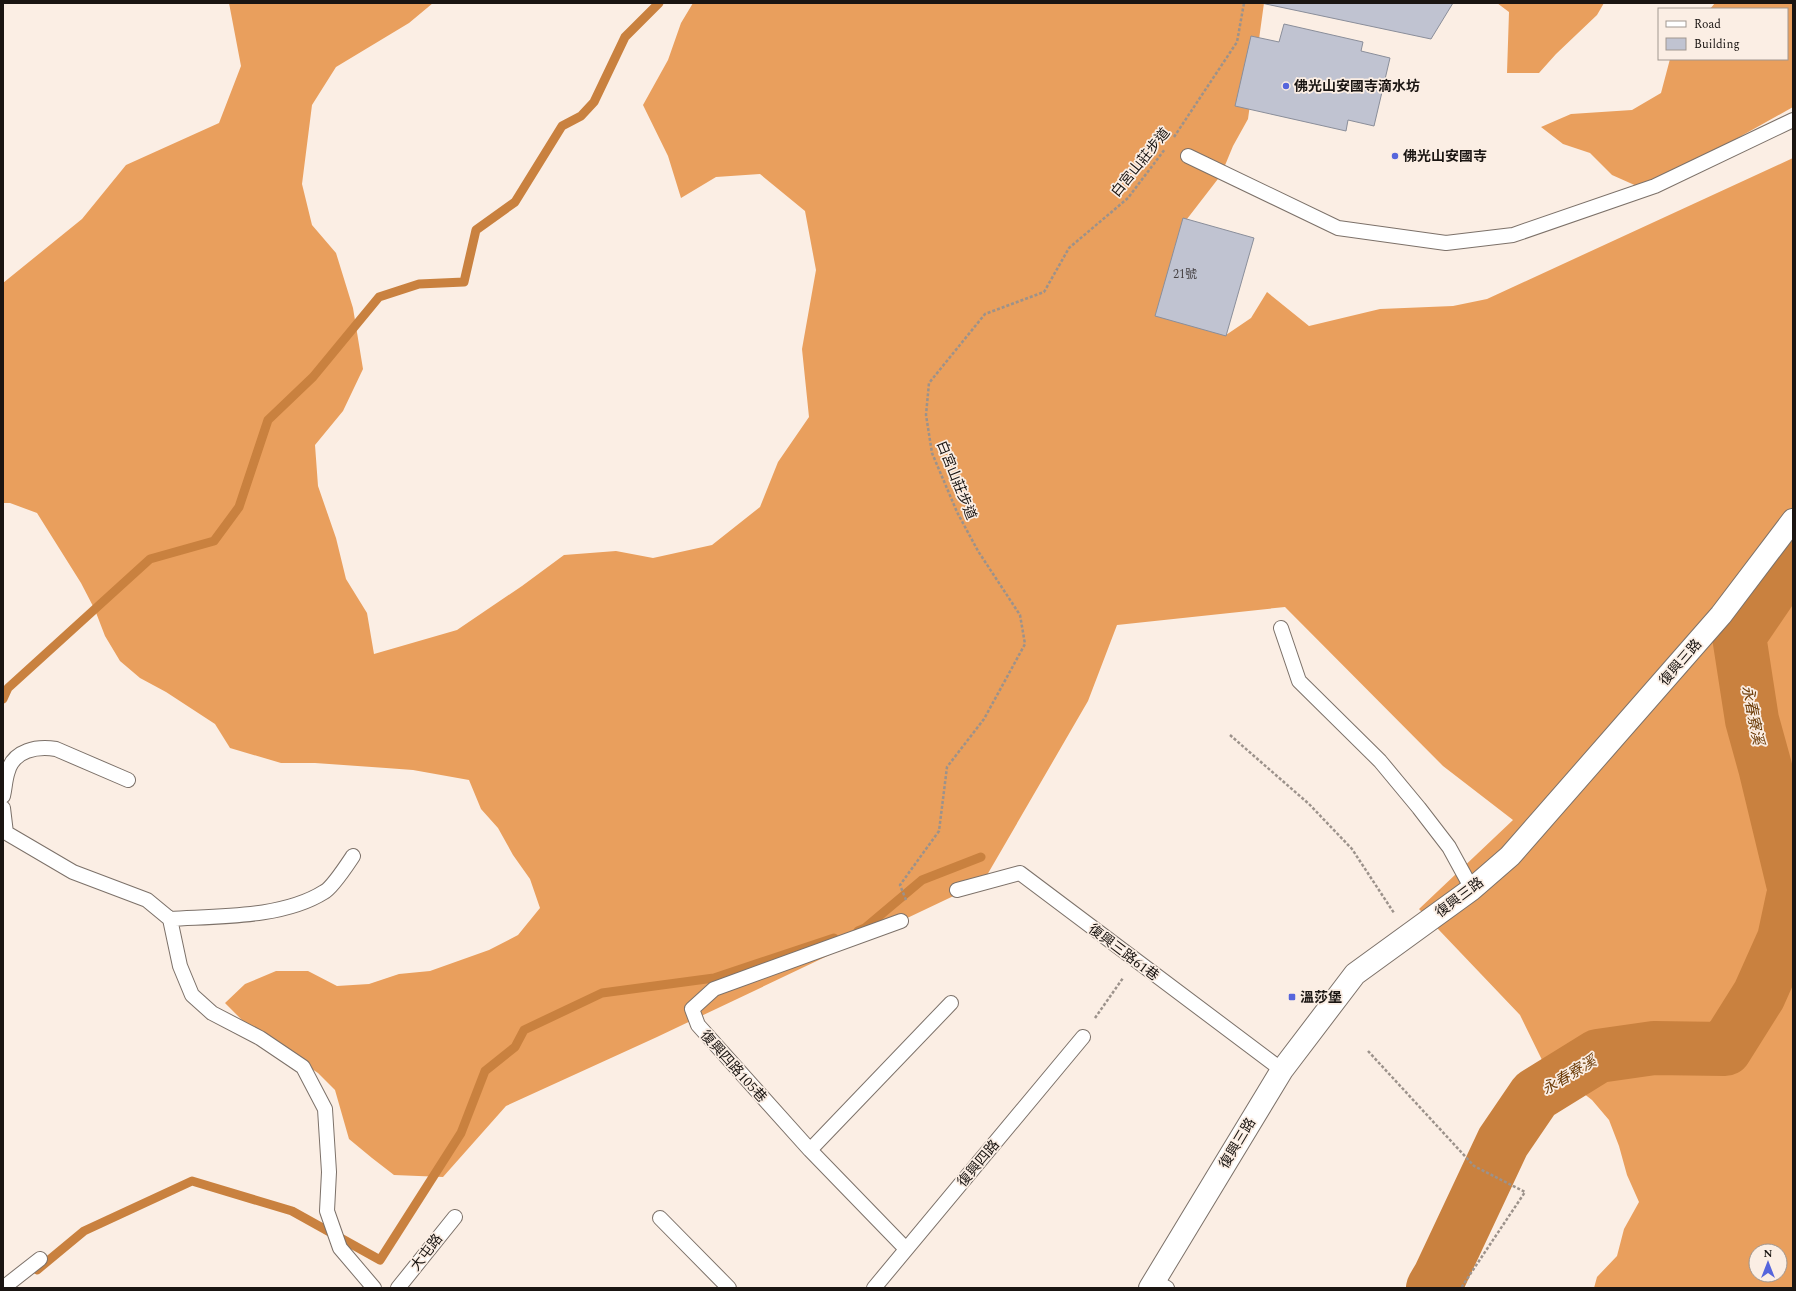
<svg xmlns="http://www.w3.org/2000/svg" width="1796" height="1291" font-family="Spectral,'Noto Sans TC',serif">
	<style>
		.forest { fill: #e99f5d; fill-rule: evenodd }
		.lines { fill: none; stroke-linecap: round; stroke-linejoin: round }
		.stream { stroke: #c9813f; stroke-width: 9 }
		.river { stroke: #c9813f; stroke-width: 54 }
		.building { fill: #c0c3d1; stroke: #8a8e9a }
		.lane-casing { stroke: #7c7169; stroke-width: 16 }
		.street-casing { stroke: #7c7169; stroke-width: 24 }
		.path { stroke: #9c928b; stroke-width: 2.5; stroke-dasharray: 3 2; stroke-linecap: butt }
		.lane { stroke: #fff; stroke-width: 14 }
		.street { stroke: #fff; stroke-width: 22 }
		.poi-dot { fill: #5665dc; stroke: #fbeee4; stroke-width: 1.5 }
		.labels { text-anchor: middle; stroke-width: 3.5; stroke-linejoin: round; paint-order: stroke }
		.number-label { font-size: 12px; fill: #444042 }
		.poi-label { font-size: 14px; font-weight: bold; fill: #1a1512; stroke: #fbeee4; text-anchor: start }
		.street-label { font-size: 14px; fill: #1a1512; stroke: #fbeee4 }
		.water-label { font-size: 15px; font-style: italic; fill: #6d3c08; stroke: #fbeee4 }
	</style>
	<rect width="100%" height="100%" fill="#fbeee4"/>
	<!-- forest -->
	<path class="forest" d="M 229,3 L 433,3 L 409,23 L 336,67 L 312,105 L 302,184 L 312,225 L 336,253 L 353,308 L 363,369 L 343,411 L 315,445 L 318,486 L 336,538 L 346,579 L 367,613 L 374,654 L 457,630 L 522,586 L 564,555 L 616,551 L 653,558 L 712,545 L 760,507 L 778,462 L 809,417 L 802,349 L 816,270 L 805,211 L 760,174 L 716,177 L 681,198 L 668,156 L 643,105 L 668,60 L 681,23 L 693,3 L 1264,3 L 1248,119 L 1233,146 L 1221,175 L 1187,219 L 1175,246 L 1170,272 L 1226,335 L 1251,318 L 1267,292 L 1309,326 L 1380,309 L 1453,306 L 1487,299 L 1793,158 L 1793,1288 L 1594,1288 L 1597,1277 L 1617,1256 L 1624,1229 L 1639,1202 L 1627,1175 L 1619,1146 L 1609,1120 L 1592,1100 L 1543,1062 L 1520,1015 L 1419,909 L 1513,820 L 1443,766 L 1285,607 L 1117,625 L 1088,701 L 983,882 L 657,1037 L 506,1106 L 443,1177 L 394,1175 L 372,1158 L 349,1139 L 335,1090 L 318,1073 L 247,1025 L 225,1003 L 245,984 L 276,971 L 308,971 L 337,986 L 369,984 L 399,974 L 430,971 L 489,950 L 518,935 L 540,908 L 530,879 L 513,855 L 498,828 L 481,809 L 469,780 L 413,770 L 386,768 L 315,763 L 281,763 L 230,748 L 215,724 L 166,692 L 140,678 L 120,661 L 105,636 L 95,610 L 81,583 L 37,513 L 10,503 L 3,503 L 3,283 L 82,219 L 126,165 L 219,123 L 241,66 ZM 1756,1251 L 1780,1251 L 1780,1275 L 1756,1275 Z
		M 1497,3 L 1604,3 L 1597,15 L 1556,54 L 1539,73 L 1507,73 L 1509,12 Z
		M 1715,3 L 1793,3 L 1793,107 L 1693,163 L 1639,187 L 1612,175 L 1590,153 L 1563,144 L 1541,127 L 1571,114 L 1632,110 L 1661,93 L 1670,59 L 1787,59 L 1787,9 L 1710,9 Z"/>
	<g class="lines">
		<!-- stream -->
		<path class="stream" d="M 3,699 L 8,688 L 150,559 L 214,541 L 239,507 L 268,420 L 313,377 L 379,297 L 419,284 L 464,282 L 476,230 L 515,202 L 562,126 L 581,116 L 594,102 L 625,37 L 659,3
			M 858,931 L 865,928 L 922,880 L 981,857
			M 37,1270 L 84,1231 L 192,1181 L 292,1211 L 380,1260 L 461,1133 L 485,1071 L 515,1047 L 524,1030 L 602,993 L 714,978 L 834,938"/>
		<!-- river -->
		<path class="river" d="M 1793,561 L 1784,570 L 1739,636 L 1752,720 L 1765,767 L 1793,883
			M 1433,1288 L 1440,1276 L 1503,1142 L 1535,1095 L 1598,1056 L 1654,1048 L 1725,1049 L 1759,995 L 1784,939 L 1793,897"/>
	</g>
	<!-- building -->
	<path class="building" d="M 1261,3 L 1453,3 L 1431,39 Z
		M 1284,24 L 1363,42 L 1361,51 L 1390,58 L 1374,126 L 1348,120 L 1346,131 L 1235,106 L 1251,36 L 1279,42 Z
		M 1183,218 L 1254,238 L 1226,336 L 1155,316 Z"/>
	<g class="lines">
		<!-- lane casing -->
		<g class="lane-casing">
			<path id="lane" d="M 1188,156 L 1338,228 L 1446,243 L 1513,235 L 1655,186 L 1793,120
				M 1281,628 L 1299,681 L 1380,761 L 1419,808 L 1449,847 L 1472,889
				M 3,796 C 5,788 5,779 8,771 C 14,750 37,746 56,749 L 128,780
				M 3,808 L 6,833
				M 3,831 L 73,872 L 147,900 L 170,919
				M 353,856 C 347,865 332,888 324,892 C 283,918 218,916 170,919 L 180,966 L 192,995 L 212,1013 L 260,1038 L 303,1067 L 325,1109 L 329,1172 L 327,1211 L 340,1248 L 374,1288
				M 957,890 L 1020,873 L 1282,1070
				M 901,921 L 714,989 L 692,1009 L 698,1025 L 810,1150 L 906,1249
				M 810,1150 L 951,1003
				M 660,1218 L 729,1288
				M 1154,1281 L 1167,1288
				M 3,1288 L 40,1259
				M 398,1288 L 455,1217
				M 874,1288 L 1083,1037"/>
		</g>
		<!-- street casing -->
		<g class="street-casing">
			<path id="street" d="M 1150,1288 L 1282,1070 L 1355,974 L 1472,889 L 1510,856 L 1721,615 L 1793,520"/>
		</g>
		<!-- path -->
		<path class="path" d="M 1174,137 L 1237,42 L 1244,3
			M 1230,735 L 1309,804 L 1352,849 L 1394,913
			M 906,900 L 900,885 L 939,831 L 947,767 L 984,719 L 1025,644 L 1020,615 L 978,551 L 957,512 L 932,453 L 926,415 L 929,383 L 985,314 L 1044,292 L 1069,248 L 1128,198 L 1165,149
			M 1095,1018 L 1123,978
			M 1368,1051 L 1474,1166 L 1525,1192 L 1461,1288"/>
		<!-- lane -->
		<use href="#lane" class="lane"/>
		<!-- street -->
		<use href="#street" class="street"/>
	</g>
	<!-- markers -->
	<g class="poi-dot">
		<circle cx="1286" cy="86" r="4"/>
		<circle cx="1395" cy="156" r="4"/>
		<rect x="1288" y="993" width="8" height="8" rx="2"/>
	</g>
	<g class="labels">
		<!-- number labels -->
		<g class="number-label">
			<text x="1185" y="278">21號</text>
		</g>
		<!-- poi labels -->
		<g class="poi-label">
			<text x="1294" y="91">佛光山安國寺滴水坊</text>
			<text x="1403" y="161">佛光山安國寺</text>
			<text x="1300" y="1002">溫莎堡</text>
		</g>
		<!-- street labels -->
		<g class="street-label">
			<text transform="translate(1140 162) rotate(-51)" y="5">白宮山莊步道</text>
			<text transform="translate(957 480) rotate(68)" y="5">白宮山莊步道</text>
			<text transform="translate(1680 662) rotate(-49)" y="5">復興三路</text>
			<text transform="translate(1459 897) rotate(-37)" y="5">復興三路</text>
			<text transform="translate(1124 952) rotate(37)" y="5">復興三路61巷</text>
			<text transform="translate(734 1066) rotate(48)" y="5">復興四路105巷</text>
			<text transform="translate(1237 1143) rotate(-59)" y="5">復興三路</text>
			<text transform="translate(978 1163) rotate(-50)" y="5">復興四路</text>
			<text transform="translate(426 1252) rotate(-52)" y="5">大屯路</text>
		</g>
		<!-- water labels -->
		<g class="water-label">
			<text transform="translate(1753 715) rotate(79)" y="5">永春寮溪</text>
			<text transform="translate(1569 1075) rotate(-31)" y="5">永春寮溪</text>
		</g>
	</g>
	<!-- border -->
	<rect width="1796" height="1291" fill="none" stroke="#1a1512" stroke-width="8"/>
	<!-- legend -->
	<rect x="1658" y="8" width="130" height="52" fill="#fbeee4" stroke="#a19790"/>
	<rect x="1666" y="21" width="20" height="6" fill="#ffffff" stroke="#a19790"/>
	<text x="1694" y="28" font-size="12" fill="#1a1512">Road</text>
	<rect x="1666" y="38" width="20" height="12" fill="#c0c3d1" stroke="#a19790"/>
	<text x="1694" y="48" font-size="12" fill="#1a1512">Building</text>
	<!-- north arrow -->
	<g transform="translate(1768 1263)"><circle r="19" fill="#fbeee4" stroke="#a19790"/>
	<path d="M0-3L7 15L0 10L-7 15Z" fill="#5665dc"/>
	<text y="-6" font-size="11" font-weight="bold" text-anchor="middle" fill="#1a1512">N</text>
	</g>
</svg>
